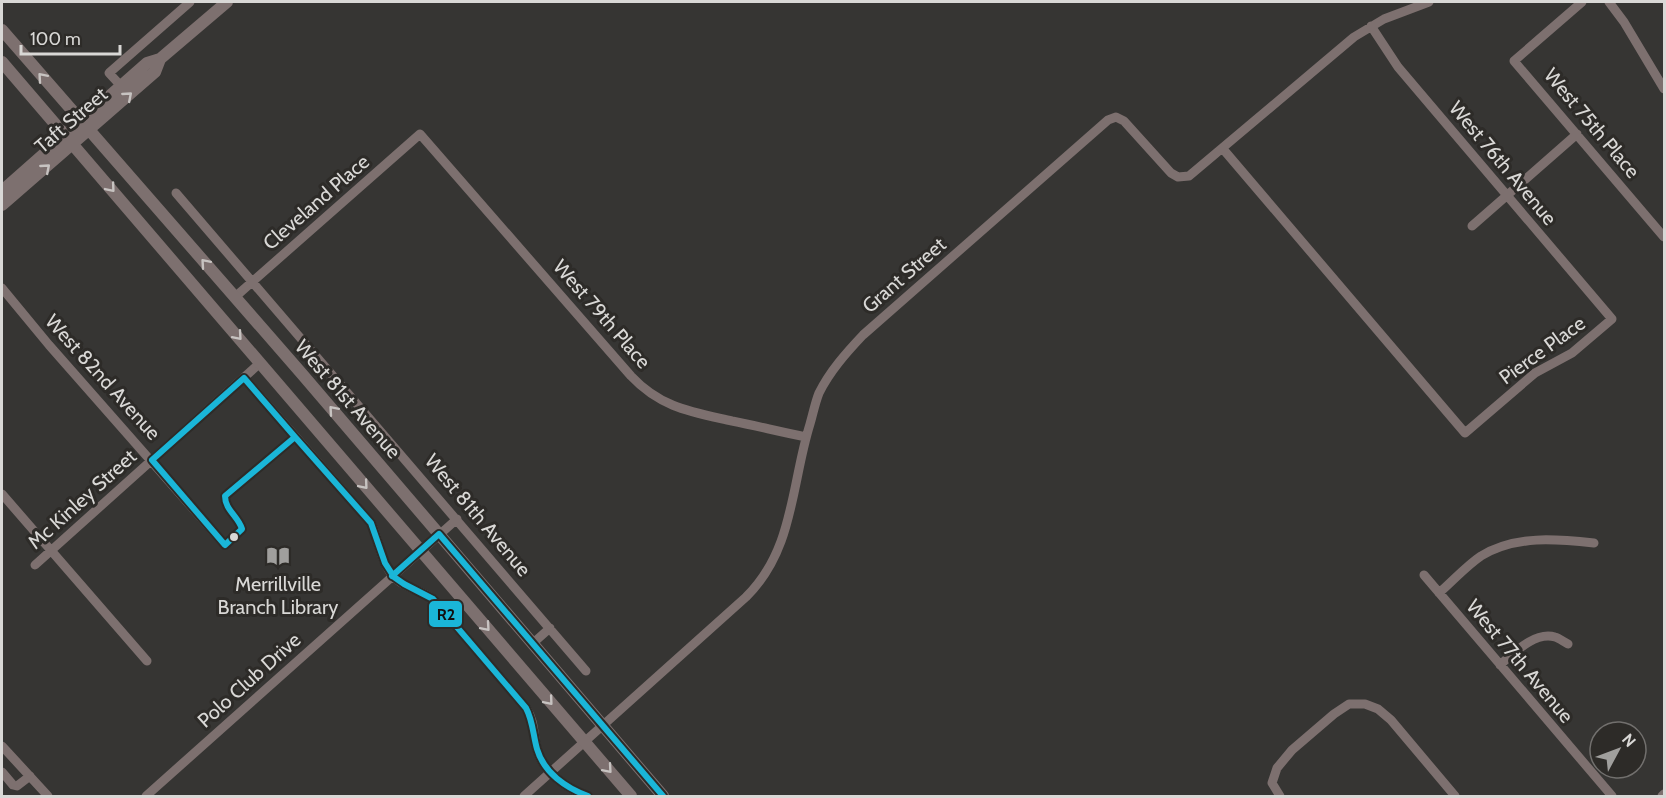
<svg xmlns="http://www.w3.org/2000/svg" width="1666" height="798" font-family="Cabin,sans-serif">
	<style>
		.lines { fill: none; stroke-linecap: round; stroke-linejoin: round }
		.minor { stroke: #7d706f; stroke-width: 9 }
		.major { stroke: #7d706f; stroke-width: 12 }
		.bus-1-casing { stroke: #2d2b28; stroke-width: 10 }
		.bus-1 { stroke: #1ab6d8; stroke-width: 6 }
		.oneway { stroke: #c7c3c1 }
		.bus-dot { fill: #d9d8d6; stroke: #2d2b28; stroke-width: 2 }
		.labels { text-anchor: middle; stroke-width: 6; stroke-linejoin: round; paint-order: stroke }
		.street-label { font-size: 20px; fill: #d9d8d6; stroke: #2d2b28 }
		.poi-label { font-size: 20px; fill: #d9d8d6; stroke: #2d2b28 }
		.line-badge { stroke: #2d2b28; stroke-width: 2 }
		.pale-badge-label { font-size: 16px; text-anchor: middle; font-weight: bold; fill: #111 }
	</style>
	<rect width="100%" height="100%" fill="#363533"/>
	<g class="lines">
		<!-- minor -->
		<path class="minor" d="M 1582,2 L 1514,61 L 1664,237
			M 1609,2 L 1624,22 L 1664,89
			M 121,86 L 109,73 L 190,2
			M 1223,149 L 1465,433 L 1535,373 L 1572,353 L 1612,319 L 1398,67 L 1371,26
			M 176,193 L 586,671
			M 1472,226 L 1577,134
			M 2,288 L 49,345 L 225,545
			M 235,297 L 420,134 L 631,376 C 661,408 692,412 732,421 C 757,426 781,432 806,437
			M 244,378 L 371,523 C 380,542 381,569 400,582 C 410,589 422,591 433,599 L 526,708 C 535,722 533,733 537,749 C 543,772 567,789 588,796
			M 2,494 L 147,661
			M 35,565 L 260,363
			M 1424,575 L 1612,796
			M 1439,593 C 1453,581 1466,566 1481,556 C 1516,535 1556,539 1594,543
			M 532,644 L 550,628
			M 1500,665 C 1514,653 1535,631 1555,637 C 1559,638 1564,642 1568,644
			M 2,746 L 48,796
			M 2,772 L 13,785 L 17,786 L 30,776
			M 146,796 L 457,519
			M 524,796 L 746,597 C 794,550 791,485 810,424 C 813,414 815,403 819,393 C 830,371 846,353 863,335 L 1108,120 L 1116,117 L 1124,121 L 1171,173 L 1178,177 L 1189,176 L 1354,37 L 1384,19 L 1429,2
			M 1280,796 L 1272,783 L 1277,768 L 1292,750 L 1334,714 L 1349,704 L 1365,704 L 1378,709 L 1391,720 L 1455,796
			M 1662,796 L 1664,794"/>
		<!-- major -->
		<path class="major" d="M 2,30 L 302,374 L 663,796
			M 2,62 L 631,796
			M 2,191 L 147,63 L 160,59 L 227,2
			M 2,205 L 155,72 L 160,59"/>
		<!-- bus-1 casing -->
		<g class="bus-1-casing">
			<path id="bus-1" d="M 244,378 L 295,437 L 225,496 C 225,510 238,516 242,529 L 225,545 L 152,460 Z
				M 295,437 L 371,523 L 385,563 L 394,577 L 404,584 L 433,599 L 526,708 C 533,721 533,735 537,749 C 544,773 566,788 588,796
				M 392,576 L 439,534 L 663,796"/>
		</g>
		<!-- bus-1 -->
		<use href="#bus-1" class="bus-1"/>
	</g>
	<!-- one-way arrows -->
	<defs><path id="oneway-chevron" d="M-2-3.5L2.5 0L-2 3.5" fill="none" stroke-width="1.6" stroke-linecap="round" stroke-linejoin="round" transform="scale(1.5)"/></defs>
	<g class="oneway">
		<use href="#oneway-chevron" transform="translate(42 77) rotate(-131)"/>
		<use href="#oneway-chevron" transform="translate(128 96) rotate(-41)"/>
		<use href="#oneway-chevron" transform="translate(46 168) rotate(-41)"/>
		<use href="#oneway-chevron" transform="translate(111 188) rotate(50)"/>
		<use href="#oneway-chevron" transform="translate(205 263) rotate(-131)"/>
		<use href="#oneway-chevron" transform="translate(238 336) rotate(49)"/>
		<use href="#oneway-chevron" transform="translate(333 410) rotate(-131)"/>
		<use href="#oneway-chevron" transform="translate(364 485) rotate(50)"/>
		<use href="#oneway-chevron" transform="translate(486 627) rotate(49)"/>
		<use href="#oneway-chevron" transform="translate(549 701) rotate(50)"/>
		<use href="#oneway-chevron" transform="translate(608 769) rotate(49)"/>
	</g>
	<!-- icons -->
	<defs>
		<g id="library-bare" transform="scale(1.8)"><path d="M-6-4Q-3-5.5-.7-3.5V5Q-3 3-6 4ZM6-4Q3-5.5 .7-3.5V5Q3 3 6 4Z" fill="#a09f9d" stroke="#2d2b28" stroke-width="2.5" paint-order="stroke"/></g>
	</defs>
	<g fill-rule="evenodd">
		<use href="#library-bare" x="278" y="556"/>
	</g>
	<!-- markers -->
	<circle class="bus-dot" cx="234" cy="537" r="5"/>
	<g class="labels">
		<!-- street labels -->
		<g class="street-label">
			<text transform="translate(71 120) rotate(-41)" y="7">Taft Street</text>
			<text transform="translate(1592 123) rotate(50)" y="7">West 75th Place</text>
			<text transform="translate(1503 163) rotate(50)" y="7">West 76th Avenue</text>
			<text transform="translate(316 202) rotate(-41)" y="7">Cleveland Place</text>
			<text transform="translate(904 275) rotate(-41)" y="7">Grant Street</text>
			<text transform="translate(602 314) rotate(49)" y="7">West 79th Place</text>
			<text transform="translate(1542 350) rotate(-36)" y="7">Pierce Place</text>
			<text transform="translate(103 377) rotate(48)" y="7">West 82nd Avenue</text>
			<text transform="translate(348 399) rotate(49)" y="7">West 81st Avenue</text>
			<text transform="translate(82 499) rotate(-42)" y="7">Mc Kinley Street</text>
			<text transform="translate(478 515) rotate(50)" y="7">West 81th Avenue</text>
			<text transform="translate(1520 661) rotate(50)" y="7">West 77th Avenue</text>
			<text transform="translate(249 680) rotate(-42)" y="7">Polo Club Drive</text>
		</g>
		<!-- poi labels -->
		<g class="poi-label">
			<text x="278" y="591">Merrillville<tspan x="278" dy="23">Branch Library</tspan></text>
		</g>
	</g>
	<rect class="line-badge" x="428" y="600" width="35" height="28" rx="6" fill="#1ab6d8"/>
	<g class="pale-badge-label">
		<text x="446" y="620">R2</text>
	</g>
	<!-- border -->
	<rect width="1666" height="798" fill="none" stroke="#d9d8d6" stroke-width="6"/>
	<!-- north arrow -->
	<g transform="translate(1618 750) rotate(49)"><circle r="28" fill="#2d2b28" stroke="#72706e" stroke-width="1.5"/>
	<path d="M0-4.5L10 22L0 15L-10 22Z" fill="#a09f9d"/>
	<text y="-9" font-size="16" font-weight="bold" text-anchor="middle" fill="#d9d8d6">N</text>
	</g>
	<!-- scale -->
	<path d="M21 45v9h99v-9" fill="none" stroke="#d9d8d6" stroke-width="3"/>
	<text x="30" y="45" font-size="18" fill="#d9d8d6" stroke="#2d2b28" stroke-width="4.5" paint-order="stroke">100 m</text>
</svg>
